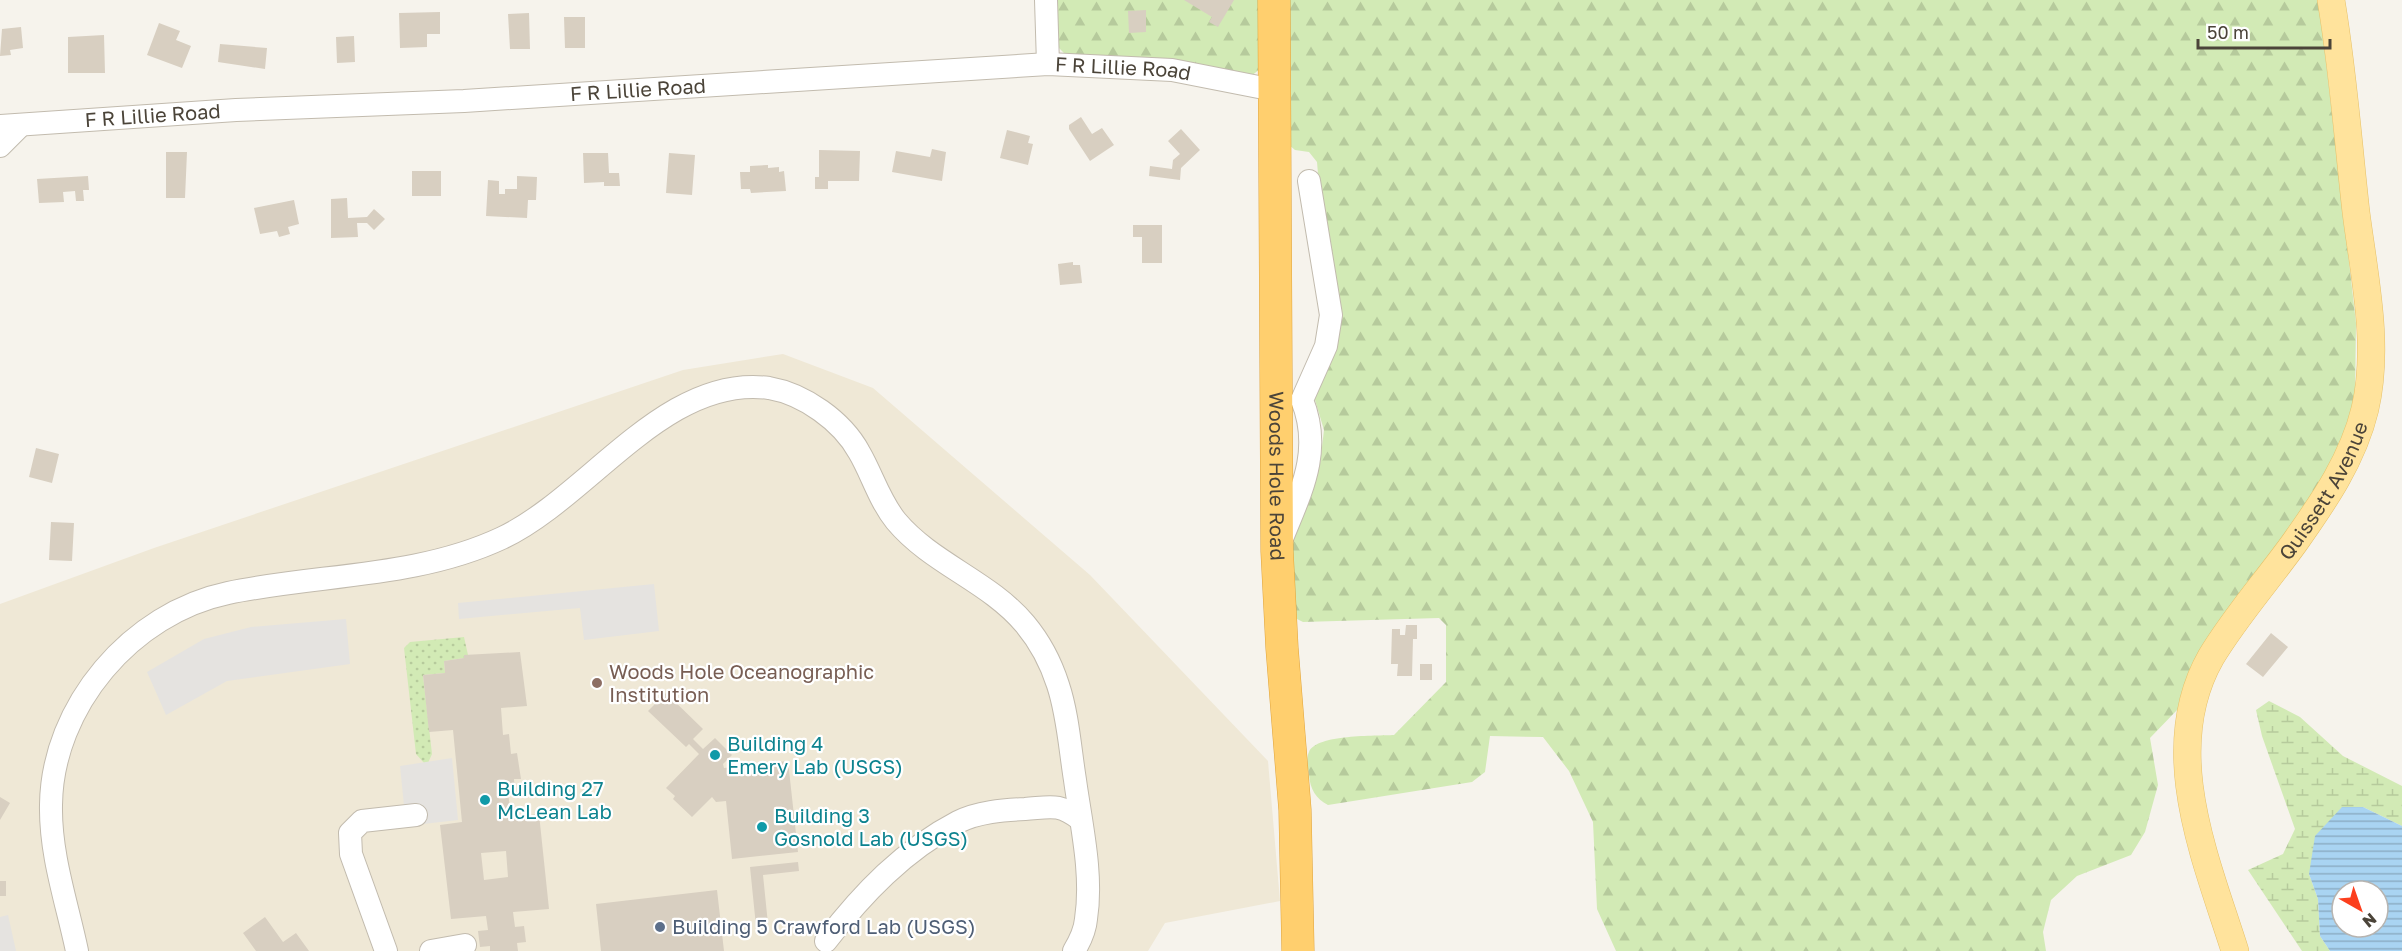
<svg xmlns="http://www.w3.org/2000/svg" width="2402" height="951" font-family="'Golos Text',sans-serif">
	<style>
		.education { fill: #efe8d6 }
		.grass { fill: url(#grass-dots) }
		.forest { fill: url(#forest-firs) }
		.wetland { fill: url(#wetland-marsh) }
		.parking { fill: #e5e3e0 }
		.water { fill: url(#water-rules); fill-rule: evenodd }
		.building { fill: #d8cfc1; fill-rule: evenodd }
		.lines { fill: none; stroke-linecap: round; stroke-linejoin: round }
		.minor-casing { stroke: #c2bbae; stroke-width: 24 }
		.major-casing { stroke: #e6c16a; stroke-width: 28 }
		.highway-casing { stroke: #e0a43c; stroke-width: 33 }
		.minor { stroke: #fff; stroke-width: 22 }
		.major { stroke: #ffe39c; stroke-width: 27 }
		.highway { stroke: #ffcf6e; stroke-width: 32 }
		.education-dot { fill: #8d6e63; stroke: #fff; stroke-width: 2 }
		.culture-dot { fill: #0f9aa8; stroke: #fff; stroke-width: 2 }
		.service-dot { fill: #5c6f8a; stroke: #fff; stroke-width: 2 }
		.labels { text-anchor: middle; stroke-width: 4.5; stroke-linejoin: round; paint-order: stroke }
		.street-label { font-size: 20px; fill: #4b4439; stroke: #fff }
		.education-label { font-size: 20px; fill: #785e54; stroke: #fff; text-anchor: start }
		.culture-label { font-size: 20px; fill: #0d838f; stroke: #fff; text-anchor: start }
		.service-label { font-size: 20px; fill: #4e5e75; stroke: #fff; text-anchor: start }
	</style>
	<defs>
		<pattern id="grass-dots" width="8" height="8" patternUnits="userSpaceOnUse" patternTransform="scale(1.5)"><rect width="8" height="8" fill="#d2eab5"/><path d="M2 2h.1M6 6h.1" fill="none" stroke="#b6ca9c" stroke-width="1.8" stroke-linecap="round"/></pattern>
		<pattern id="forest-firs" width="22" height="20" patternUnits="userSpaceOnUse" patternTransform="scale(1.5)"><rect width="22" height="20" fill="#d2eab5"/><path d="M5 1l3.5 6h-7zM16 11l3.5 6h-7z" fill="#b6ca9c"/></pattern>
		<pattern id="wetland-marsh" width="20" height="14" patternUnits="userSpaceOnUse" patternTransform="scale(1.5)"><rect width="20" height="14" fill="#d2eab5"/><path d="M1 5h8M5 5V1M11 12h8M15 12V8" fill="none" stroke="#b6ca9c"/></pattern>
		<pattern id="water-rules" width="6" height="5" patternUnits="userSpaceOnUse" patternTransform="scale(1.5)"><rect width="6" height="5" fill="#a9d4f2"/><path d="M0 2.5h6" fill="none" stroke="#8caec5"/></pattern>
	</defs>
	<rect width="100%" height="100%" fill="#f6f3ec"/>
	<!-- education -->
	<path class="education" d="M 783,354 L 873,388 L 1090,575 L 1268,761 L 1280,901 L 1165,923 L 1148,951 L 0,951 L 0,604 L 154,548 L 683,370 Z"/>
	<!-- grass -->
	<path class="grass" d="M 464,637 L 468,655 L 464,655 L 464,658 L 444,661 L 445,673 L 423,675 L 432,754 L 428,763 L 424,763 L 416,754 L 404,648 L 410,642 Z"/>
	<!-- forest -->
	<path class="forest" d="M 1052,0 L 1262,0 L 1260,69 L 1250,77 L 1065,54 L 1059,48 Z
		M 1286,0 L 2319,0 L 2356,323 L 2355,397 L 2348,432 L 2314,496 L 2192,667 L 2178,709 L 2150,738 L 2158,785 L 2145,832 L 2131,855 L 2077,876 L 2051,900 L 2043,932 L 2046,951 L 1616,951 L 1597,909 L 1593,822 L 1569,771 L 1543,737 L 1490,736 L 1485,772 L 1472,782 L 1328,805 C 1316,799 1310,789 1309,775 C 1308,768 1306,758 1309,752 C 1316,734 1376,736 1394,735 L 1446,682 L 1446,625 L 1439,618 L 1303,622 L 1295,618 L 1289,544 L 1320,464 L 1324,430 L 1315,400 L 1314,387 L 1333,351 L 1317,162 L 1309,152 L 1295,150 L 1289,145 Z"/>
	<!-- wetland -->
	<path class="wetland" d="M 2269,701 L 2300,717 L 2343,756 L 2402,786 L 2402,826 L 2363,807 L 2309,874 L 2318,899 L 2320,936 L 2330,951 L 2302,951 L 2248,870 L 2283,854 L 2295,829 L 2262,736 L 2256,710 Z"/>
	<!-- parking -->
	<path class="parking" d="M 654,584 L 659,631 L 584,640 L 580,608 L 459,619 L 458,603 Z
		M 346,619 L 350,664 L 227,681 L 166,715 L 147,672 L 204,639 L 251,627 Z
		M 452,758 L 458,820 L 406,826 L 400,766 Z
		M 8,915 L 16,951 L 0,951 L 0,917 Z"/>
	<!-- water -->
	<path class="water" d="M 2342,807 L 2363,807 L 2402,826 L 2402,951 L 2330,951 L 2320,936 L 2318,899 L 2309,874 L 2315,836 ZM 2342,891 L 2378,891 L 2378,927 L 2342,927 Z"/>
	<!-- building -->
	<path class="building" d="M 1184,0 L 1234,0 L 1218,27 L 1209,22 L 1212,17 Z
		M 1146,10 L 1146,32 L 1129,33 L 1128,11 Z
		M 440,12 L 440,34 L 427,34 L 427,47 L 400,48 L 399,13 Z
		M 529,13 L 530,49 L 510,49 L 508,14 Z
		M 564,17 L 585,17 L 585,48 L 565,48 Z
		M 159,23 L 180,31 L 176,40 L 191,46 L 182,68 L 147,55 Z
		M 21,27 L 23,48 L 10,50 L 11,55 L 0,56 L 2,29 Z
		M 104,35 L 105,73 L 68,73 L 68,37 Z
		M 354,36 L 355,62 L 337,63 L 336,37 Z
		M 220,44 L 267,48 L 265,69 L 218,62 Z
		M 1081,117 L 1092,134 L 1102,128 L 1114,145 L 1090,161 L 1069,129 L 1069,125 Z
		M 1181,129 L 1200,150 L 1181,168 L 1180,180 L 1149,176 L 1150,166 L 1172,169 L 1173,160 L 1180,154 L 1168,141 Z
		M 1007,130 L 1030,136 L 1028,143 L 1033,144 L 1028,165 L 1000,158 Z
		M 932,149 L 946,152 L 942,181 L 892,172 L 896,151 L 930,157 Z
		M 819,150 L 860,151 L 859,181 L 828,181 L 828,189 L 815,189 L 815,177 L 819,177 Z
		M 166,152 L 187,152 L 185,198 L 166,198 Z
		M 583,153 L 608,153 L 609,173 L 619,173 L 620,186 L 604,186 L 604,182 L 584,183 Z
		M 669,153 L 695,155 L 692,195 L 666,193 Z
		M 768,165 L 768,168 L 779,167 L 779,172 L 784,171 L 786,191 L 751,193 L 750,189 L 741,189 L 740,172 L 750,172 L 750,166 Z
		M 412,171 L 441,171 L 441,196 L 412,196 Z
		M 88,176 L 89,190 L 83,190 L 84,201 L 76,201 L 75,191 L 63,192 L 64,202 L 39,203 L 37,179 Z
		M 517,176 L 537,177 L 536,200 L 528,200 L 527,218 L 486,216 L 488,180 L 499,181 L 499,194 L 505,194 L 505,189 L 517,189 Z
		M 347,198 L 348,218 L 367,217 L 374,209 L 385,219 L 374,230 L 367,223 L 357,223 L 358,237 L 331,238 L 331,199 Z
		M 294,200 L 299,224 L 288,227 L 290,234 L 279,237 L 277,231 L 260,234 L 254,208 Z
		M 1133,225 L 1162,225 L 1162,263 L 1142,263 L 1142,237 L 1133,237 Z
		M 1073,262 L 1073,265 L 1080,265 L 1082,283 L 1060,285 L 1058,264 Z
		M 36,448 L 59,454 L 52,483 L 29,477 Z
		M 51,522 L 74,523 L 72,561 L 49,560 Z
		M 1406,625 L 1417,625 L 1417,639 L 1413,639 L 1412,676 L 1397,676 L 1398,664 L 1391,664 L 1392,629 L 1400,629 L 1400,635 L 1405,635 Z
		M 2271,633 L 2288,647 L 2263,677 L 2246,664 Z
		M 520,652 L 527,706 L 501,708 L 503,735 L 509,734 L 511,754 L 517,753 L 521,779 L 514,779 L 515,794 L 508,794 L 510,807 L 511,817 L 539,814 L 549,909 L 513,912 L 515,927 L 524,926 L 526,942 L 517,943 L 518,951 L 490,951 L 490,946 L 480,947 L 478,931 L 488,930 L 486,916 L 451,919 L 440,825 L 462,822 L 453,730 L 429,732 L 423,675 L 445,673 L 444,661 L 464,658 L 464,655 ZM 506,851 L 508,877 L 484,880 L 481,853 Z
		M 1420,664 L 1432,664 L 1432,680 L 1420,680 Z
		M 666,693 L 703,729 L 693,739 L 703,749 L 715,738 L 732,755 L 723,764 L 724,768 L 788,761 L 798,852 L 732,859 L 726,801 L 716,802 L 712,797 L 692,817 L 673,799 L 675,796 L 666,788 L 699,754 L 689,744 L 686,747 L 648,711 Z
		M 0,797 L 10,803 L 0,820 Z
		M 798,862 L 799,871 L 763,875 L 768,924 L 756,926 L 750,867 Z
		M 0,881 L 6,881 L 6,896 L 0,896 Z
		M 717,890 L 724,951 L 601,951 L 596,904 Z
		M 265,917 L 283,942 L 296,933 L 309,951 L 256,951 L 243,933 Z"/>
	<g class="lines">
		<!-- minor casing -->
		<g class="minor-casing">
			<g id="minor">
				<path d="M 1046,0 L 1048,64"/>
				<path id="s1" d="M 0,126 L 236,110 L 464,101 L 1048,64 L 1172,70 L 1274,90"/>
				<path d="M 0,146 L 21,125"/>
				<path d="M 1281,541 C 1300,493 1323,452 1302,400 L 1326,346 L 1331,315 L 1309,181"/>
				<path d="M 826,941 C 862,894 904,850 958,822 C 978,812 1003,810 1025,809 C 1052,807 1058,803 1080,819"/>
				<path d="M 77,951 C 67,903 50,855 51,805 C 52,706 132,613 228,593 C 318,574 417,578 502,538 C 589,497 665,374 769,388 C 804,394 842,421 859,452 C 872,474 879,500 896,521 C 932,564 989,581 1025,624 C 1040,642 1051,663 1058,685 C 1068,715 1070,749 1075,780 C 1081,824 1093,874 1086,919 C 1085,931 1080,941 1074,951"/>
				<path d="M 386,951 L 351,854 L 350,833 L 362,821 L 416,815"/>
				<path d="M 431,951 L 465,945"/>
			</g>
		</g>
		<!-- major casing -->
		<g class="major-casing">
			<g id="major">
				<path id="s2" d="M 2235,951 C 2206,859 2158,750 2211,657 C 2235,617 2267,581 2295,542 C 2324,501 2353,459 2365,409 C 2380,345 2364,275 2356,212 C 2348,141 2343,70 2331,0"/>
			</g>
		</g>
		<!-- highway casing -->
		<g class="highway-casing">
			<g id="highway">
				<path id="s3" d="M 1274,0 L 1277,551 L 1282,648 L 1295,810 L 1298,951"/>
			</g>
		</g>
		<!-- minor -->
		<use href="#minor" class="minor"/>
		<!-- major -->
		<use href="#major" class="major"/>
		<!-- highway -->
		<use href="#highway" class="highway"/>
	</g>
	<!-- markers -->
	<circle class="education-dot" cx="597" cy="683" r="6"/>
	<g class="culture-dot">
		<circle cx="715" cy="755" r="6"/>
		<circle cx="485" cy="800" r="6"/>
		<circle cx="762" cy="827" r="6"/>
	</g>
	<circle class="service-dot" cx="660" cy="927" r="6"/>
	<g class="labels">
		<!-- street labels -->
		<g class="street-label">
			<text dy="7" stroke="none"><textPath href="#s1" startOffset="1125">F R Lillie Road</textPath></text>
			<text dy="7" stroke="none"><textPath href="#s1" startOffset="639">F R Lillie Road</textPath></text>
			<text dy="7" stroke="none"><textPath href="#s1" startOffset="153">F R Lillie Road</textPath></text>
			<text dy="7" stroke="none"><textPath href="#s3" startOffset="476">Woods Hole Road</textPath></text>
			<text dy="7" stroke="none"><textPath href="#s2" startOffset="506">Quissett Avenue</textPath></text>
		</g>
		<!-- education labels -->
		<g class="education-label">
			<text x="609" y="679">Woods Hole Oceanographic<tspan x="609" dy="23">Institution</tspan></text>
		</g>
		<!-- culture labels -->
		<g class="culture-label">
			<text x="727" y="751">Building 4<tspan x="727" dy="23">Emery Lab (USGS)</tspan></text>
			<text x="497" y="796">Building 27<tspan x="497" dy="23">McLean Lab</tspan></text>
			<text x="774" y="823">Building 3<tspan x="774" dy="23">Gosnold Lab (USGS)</tspan></text>
		</g>
		<!-- service labels -->
		<g class="service-label">
			<text x="672" y="934">Building 5 Crawford Lab (USGS)</text>
		</g>
	</g>
	<!-- north arrow -->
	<g transform="translate(2360 909) rotate(140)"><circle r="28" fill="#ffffff" stroke="#b7b4b0" stroke-width="1.5"/>
	<path d="M0-4.5L10 22L0 15L-10 22Z" fill="#fc3f1d"/>
	<text y="-9" font-size="16" font-weight="bold" text-anchor="middle" fill="#4b4439">N</text>
	</g>
	<!-- scale -->
	<path d="M2198 39v9h132v-9" fill="none" stroke="#4b4439" stroke-width="3"/>
	<text x="2207" y="39" font-size="18" fill="#4b4439" stroke="#ffffff" stroke-width="4.5" paint-order="stroke">50 m</text>
</svg>
